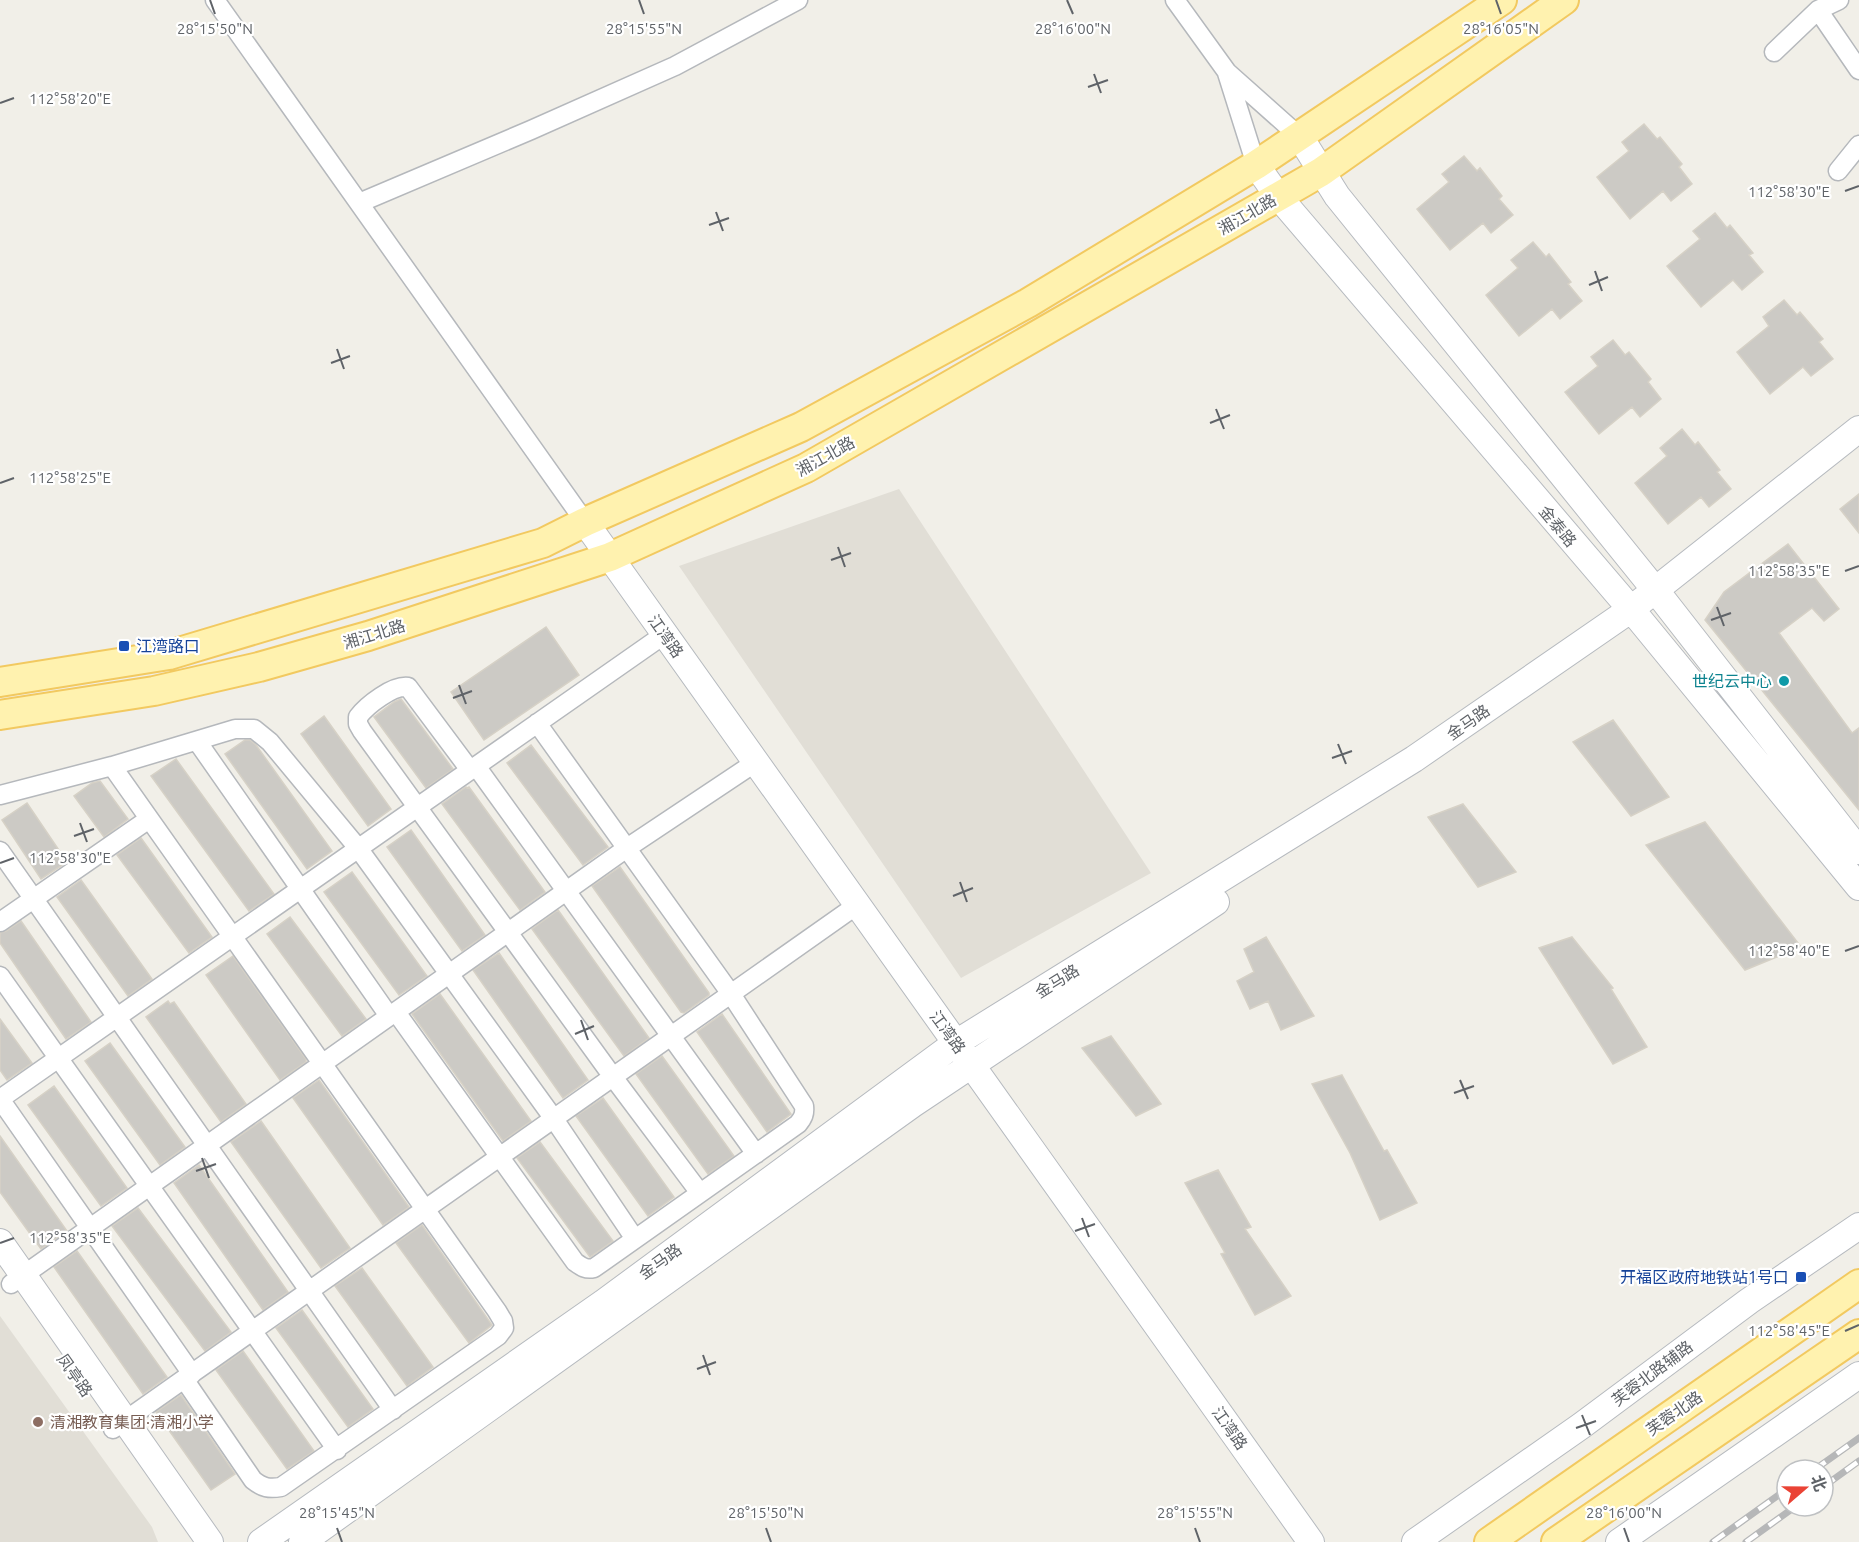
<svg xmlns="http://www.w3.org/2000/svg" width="1859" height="1542" font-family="Ubuntu,'Noto Sans SC',sans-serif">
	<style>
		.education { fill: #e1ded6 }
		.building { fill: #cccac5; stroke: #d6d1c6; stroke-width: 1.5 }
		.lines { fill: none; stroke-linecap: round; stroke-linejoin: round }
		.street-casing { stroke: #b5b8bc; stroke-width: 21 }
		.secondary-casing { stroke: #b6babf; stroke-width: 28 }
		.primary-casing { stroke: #f2c960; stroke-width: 32 }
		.street { stroke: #fff; stroke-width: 18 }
		.secondary { stroke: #fff; stroke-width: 26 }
		.primary { stroke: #fff2af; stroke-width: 28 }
		.rail-casing { stroke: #b6b7b8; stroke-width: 7 }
		.rail { stroke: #fff; stroke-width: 4.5; stroke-dasharray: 14; stroke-linecap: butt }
		.ticks { fill: none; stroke: #5f6368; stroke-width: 2 }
		.transit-dot { fill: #1a4fb4; stroke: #fff; stroke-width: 2 }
		.culture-dot { fill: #0f9aa8; stroke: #fff; stroke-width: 2 }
		.education-dot { fill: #8d6e63; stroke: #fff; stroke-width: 2 }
		.labels { text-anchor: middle; stroke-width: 4.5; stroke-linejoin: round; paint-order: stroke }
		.street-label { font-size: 16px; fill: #5f6368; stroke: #fff }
		.transit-label { font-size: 16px; fill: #164399; stroke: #fff; text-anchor: start }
		.culture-label { font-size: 16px; fill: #0d838f; stroke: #fff; text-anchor: end }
		.education-label { font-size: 16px; fill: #785e54; stroke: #fff; text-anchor: start }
		.ticks-label { font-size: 15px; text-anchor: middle; fill: #5f6368; stroke: #fff; stroke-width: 4.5; stroke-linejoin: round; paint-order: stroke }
	</style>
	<rect width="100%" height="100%" fill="#f1efe8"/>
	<!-- education -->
	<path class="education" d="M 899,489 L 1151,873 L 961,978 L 679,566 Z
		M 0,1316 L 152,1527 L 158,1542 L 0,1542 Z"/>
	<!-- building -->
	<path class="building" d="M 1644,124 L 1657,139 L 1660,137 L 1682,164 L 1679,167 L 1692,184 L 1671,201 L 1663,191 L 1630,219 L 1597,177 L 1629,151 L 1622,142 Z
		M 1464,156 L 1477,171 L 1480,168 L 1502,196 L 1499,199 L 1513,215 L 1491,233 L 1483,223 L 1450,250 L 1417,209 L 1449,182 L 1442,174 Z
		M 1715,213 L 1727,228 L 1730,225 L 1753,253 L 1749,255 L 1763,272 L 1742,290 L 1733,280 L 1701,307 L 1667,266 L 1700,239 L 1693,231 Z
		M 1533,242 L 1546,257 L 1549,254 L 1571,282 L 1568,284 L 1582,301 L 1560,319 L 1552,309 L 1519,336 L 1486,295 L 1518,268 L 1511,260 Z
		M 1784,300 L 1797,315 L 1800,312 L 1823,339 L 1819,342 L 1833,359 L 1811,376 L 1803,367 L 1770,394 L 1737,352 L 1769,326 L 1763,317 Z
		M 1613,340 L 1625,355 L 1629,352 L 1651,379 L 1648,382 L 1661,399 L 1640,417 L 1632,407 L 1599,434 L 1565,392 L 1598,366 L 1591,357 Z
		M 1682,429 L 1695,445 L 1698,442 L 1720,470 L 1717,472 L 1731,489 L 1709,507 L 1701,497 L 1668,524 L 1635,483 L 1667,456 L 1660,448 Z
		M 1859,494 L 1859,533 L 1840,509 Z
		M 1788,544 L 1839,609 L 1824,621 L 1812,608 L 1779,633 L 1852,733 L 1859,728 L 1859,810 L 1705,620 L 1724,592 Z
		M 546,627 L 579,675 L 484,740 L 451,692 Z
		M 401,699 L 453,769 L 426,788 L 374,717 L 394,702 Z
		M 324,716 L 391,809 L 368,826 L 301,734 Z
		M 1613,720 L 1669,797 L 1631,816 L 1573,742 Z
		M 245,740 L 250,740 L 256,745 L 332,851 L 307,869 L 225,754 Z
		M 531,745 L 608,847 L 583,865 L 507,763 Z
		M 176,759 L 274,894 L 249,911 L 151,776 Z
		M 100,781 L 128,819 L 104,837 L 74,796 L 92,783 Z
		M 466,787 L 467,788 L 469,787 L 545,892 L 520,910 L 442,804 Z
		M 27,803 L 67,862 L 41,879 L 2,820 Z
		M 1463,804 L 1516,872 L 1478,887 L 1428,817 Z
		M 1705,822 L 1801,947 L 1745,970 L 1646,845 Z
		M 411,830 L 485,935 L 462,951 L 387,847 Z
		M 141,838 L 212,937 L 189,953 L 117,855 Z
		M 620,867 L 709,993 L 709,995 L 684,1013 L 681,1012 L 592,886 Z
		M 352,872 L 427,976 L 399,995 L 324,892 Z
		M 81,880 L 152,979 L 128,996 L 57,897 Z
		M 558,910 L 649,1038 L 624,1056 L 532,929 Z
		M 290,917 L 366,1019 L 342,1036 L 267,934 Z
		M 21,921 L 91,1022 L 66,1039 L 0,943 L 0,933 L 6,931 Z
		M 1266,937 L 1314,1016 L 1281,1030 L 1268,1001 L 1250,1009 L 1237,981 L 1254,972 L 1244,949 Z
		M 1572,937 L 1613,988 L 1611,989 L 1647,1047 L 1613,1064 L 1539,948 Z
		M 499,953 L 588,1080 L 563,1098 L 473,970 Z
		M 233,956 L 306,1059 L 306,1062 L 280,1080 L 206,975 Z
		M 440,994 L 531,1121 L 503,1141 L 412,1014 Z
		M 168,1001 L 170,1004 L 174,1002 L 246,1104 L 221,1122 L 146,1017 Z
		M 722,1014 L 791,1114 L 767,1132 L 697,1032 Z
		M 0,1019 L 32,1063 L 7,1080 L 0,1070 Z
		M 1111,1036 L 1161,1104 L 1136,1116 L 1082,1048 Z
		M 110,1043 L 185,1147 L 160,1165 L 85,1061 Z
		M 662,1056 L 734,1156 L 708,1174 L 636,1074 Z
		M 1342,1075 L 1384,1151 L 1387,1150 L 1417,1203 L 1380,1220 L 1350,1153 L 1312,1084 Z
		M 319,1080 L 409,1207 L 383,1225 L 293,1098 Z
		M 54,1086 L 127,1188 L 101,1206 L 28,1105 Z
		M 603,1098 L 674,1197 L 648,1216 L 576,1116 Z
		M 261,1121 L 350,1248 L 321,1268 L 231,1142 Z
		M 0,1136 L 67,1231 L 41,1249 L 0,1192 Z
		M 540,1142 L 613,1241 L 590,1257 L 517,1158 Z
		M 199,1165 L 288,1292 L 263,1310 L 174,1183 Z
		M 1218,1170 L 1251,1227 L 1245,1229 L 1291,1296 L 1255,1315 L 1221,1254 L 1225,1253 L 1185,1183 Z
		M 138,1208 L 231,1332 L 205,1351 L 112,1226 Z
		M 422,1225 L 492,1325 L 469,1343 L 396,1243 Z
		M 77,1251 L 167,1377 L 143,1394 L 54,1267 Z
		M 362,1268 L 433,1367 L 407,1386 L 335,1286 Z
		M 302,1310 L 373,1409 L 348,1427 L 276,1328 Z
		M 243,1351 L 314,1451 L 287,1469 L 216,1370 Z
		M 181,1395 L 235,1474 L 211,1490 L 156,1412 Z"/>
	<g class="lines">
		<!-- street casing -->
		<g class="street-casing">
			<path id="street" d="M 215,0 L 585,522
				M 1175,0 L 1227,72 L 1300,137
				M 1818,10 L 1859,70
				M 1774,52 L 1818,10 L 1839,0
				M 1227,73 L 1256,165
				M 1838,171 L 1859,145
				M 359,203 L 531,130 L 675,66 L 798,0
				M 197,741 L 389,1016
				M 112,766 L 497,1311 L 503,1321 L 504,1328 L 498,1336 L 281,1487 C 269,1489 263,1488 253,1480 L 184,1379
				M 476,766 L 756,1154
				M 470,770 L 408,687 C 393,685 367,705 358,717 L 358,724 L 362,731 L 613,1077 L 700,1193
				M 0,795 L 112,766 L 235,729 L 254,729 L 270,742 L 358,848 L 554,1119 L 635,1239
				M 0,851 L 393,1410
				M 0,922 L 149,819
				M 0,976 L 337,1450
				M 396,1012 L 575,1262 C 582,1267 586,1270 594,1268 L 798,1124 C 803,1118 805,1114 804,1106 L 731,994 L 537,723
				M 0,1099 L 665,634
				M 0,1099 L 192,1374
				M 11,1284 L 627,848 L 756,762
				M 113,1429 L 857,905"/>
		</g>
		<!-- secondary casing -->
		<g class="secondary-casing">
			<path id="secondary" d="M 1300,137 L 1337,196 L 1664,601 L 1859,851
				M 1256,165 L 1278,196 L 1640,620 L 1859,887
				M 585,522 L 1311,1542
				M 0,1242 L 210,1542
				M 261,1542 L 603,1303 L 956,1043 L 1414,759 L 1630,610 L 1859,429
				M 302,1542 L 913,1104 L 1216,902
				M 1415,1542 L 1581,1426 L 1749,1301 L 1859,1226
				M 1619,1542 L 1859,1375"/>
		</g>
		<!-- primary casing -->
		<g class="primary-casing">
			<path id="primary" d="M 0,682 L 169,655 L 543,543 L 585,522 L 801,427 L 1028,303 L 1256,165 L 1502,0
				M 0,715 L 154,691 L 259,667 L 368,636 L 610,557 L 806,468 L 1321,172 L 1564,0
				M 1489,1542 L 1859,1284
				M 1556,1542 L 1859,1334"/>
		</g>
		<!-- street -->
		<use href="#street" class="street"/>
		<!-- secondary -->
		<use href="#secondary" class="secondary"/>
		<!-- primary -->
		<use href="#primary" class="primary"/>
		<!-- rail casing -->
		<g class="rail-casing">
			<path id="rail" d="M 1814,1470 L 1859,1438
				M 1823,1487 L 1859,1461
				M 1713,1542 L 1787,1489
				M 1746,1542 L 1796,1506"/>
		</g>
		<!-- rail -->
		<use href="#rail" class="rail"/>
	</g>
	<!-- ticks -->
	<path class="ticks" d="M 210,0 L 215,14M 639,0 L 644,14M 1067,0 L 1073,14M 1496,0 L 1501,14M 1094,74 L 1101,93M 1088,87 L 1108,80M 0,103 L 14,98M 1845,191 L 1859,186M 716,212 L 723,231M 709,225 L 729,218M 1595,271 L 1602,291M 1589,285 L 1608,277M 337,349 L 344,369M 331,363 L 350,356M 1216,409 L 1224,429M 1210,423 L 1230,415M 0,483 L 14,478M 838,547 L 845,567M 831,560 L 851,553M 1845,571 L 1859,566M 1717,607 L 1724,626M 1711,620 L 1731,613M 459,685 L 466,704M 453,698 L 472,691M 1338,744 L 1346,764M 1332,758 L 1352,751M 80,823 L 87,842M 74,836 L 94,829M 0,863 L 14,858M 960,882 L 967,902M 953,896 L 973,888M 1845,951 L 1859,946M 581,1020 L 588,1040M 575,1034 L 594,1026M 1460,1080 L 1468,1099M 1454,1093 L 1474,1086M 202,1158 L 209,1178M 196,1171 L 216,1164M 1082,1218 L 1089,1237M 1075,1231 L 1095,1224M 0,1243 L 14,1238M 1845,1331 L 1859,1325M 703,1355 L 710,1375M 697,1369 L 716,1362M 1582,1415 L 1590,1435M 1576,1428 L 1596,1421M 337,1528 L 342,1542M 766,1528 L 771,1542M 1195,1528 L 1200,1542M 1624,1528 L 1629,1542"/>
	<!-- markers -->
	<g class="transit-dot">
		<rect x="118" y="640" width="12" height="12" rx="3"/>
		<rect x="1795" y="1271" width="12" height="12" rx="3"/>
	</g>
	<circle class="culture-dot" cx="1784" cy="681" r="6"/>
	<circle class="education-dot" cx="38" cy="1422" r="6"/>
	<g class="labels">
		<!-- street labels -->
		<g class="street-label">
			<text transform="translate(1247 214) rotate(-30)" y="6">湘江北路</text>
			<text transform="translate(825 456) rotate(-29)" y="6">湘江北路</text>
			<text transform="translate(1558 526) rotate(50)" y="6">金泰路</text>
			<text transform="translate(374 634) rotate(-17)" y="6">湘江北路</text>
			<text transform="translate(666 636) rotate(55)" y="6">江湾路</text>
			<text transform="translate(1468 722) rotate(-35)" y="6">金马路</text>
			<text transform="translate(1057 981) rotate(-32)" y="6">金马路</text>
			<text transform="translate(948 1032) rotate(54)" y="6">江湾路</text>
			<text transform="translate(660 1261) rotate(-36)" y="6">金马路</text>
			<text transform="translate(1652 1373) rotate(-37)" y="6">芙蓉北路辅路</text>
			<text transform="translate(75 1375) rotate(55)" y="6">凤亭路</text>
			<text transform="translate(1674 1413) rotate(-35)" y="6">芙蓉北路</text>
			<text transform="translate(1230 1428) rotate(55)" y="6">江湾路</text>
		</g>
		<!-- transit labels -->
		<g class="transit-label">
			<text x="136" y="652">江湾路口</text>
			<text x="1789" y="1283" text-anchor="end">开福区政府地铁站1号口</text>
		</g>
		<!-- culture labels -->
		<g class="culture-label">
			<text x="1772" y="687">世纪云中心</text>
		</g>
		<!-- education labels -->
		<g class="education-label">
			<text x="50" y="1428">清湘教育集团·清湘小学</text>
		</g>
	</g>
	<g class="ticks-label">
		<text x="215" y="34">28°15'50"N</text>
		<text x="644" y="34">28°15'55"N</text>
		<text x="1073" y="34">28°16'00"N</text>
		<text x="1501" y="34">28°16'05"N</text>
		<text x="70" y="104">112°58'20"E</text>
		<text x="1789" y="197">112°58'30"E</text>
		<text x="70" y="483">112°58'25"E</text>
		<text x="1789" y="576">112°58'35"E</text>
		<text x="70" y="863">112°58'30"E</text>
		<text x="1789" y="956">112°58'40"E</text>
		<text x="70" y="1243">112°58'35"E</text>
		<text x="1789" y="1336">112°58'45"E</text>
		<text x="337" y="1518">28°15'45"N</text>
		<text x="766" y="1518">28°15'50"N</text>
		<text x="1195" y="1518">28°15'55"N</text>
		<text x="1624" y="1518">28°16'00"N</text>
	</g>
	<!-- north arrow -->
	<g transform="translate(1805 1488) rotate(70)"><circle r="28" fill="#ffffff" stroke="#bfc1c3" stroke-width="1.5"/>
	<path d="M0-4.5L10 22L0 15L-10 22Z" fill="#ea4335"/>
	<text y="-9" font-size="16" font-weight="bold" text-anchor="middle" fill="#5f6368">北</text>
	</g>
</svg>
